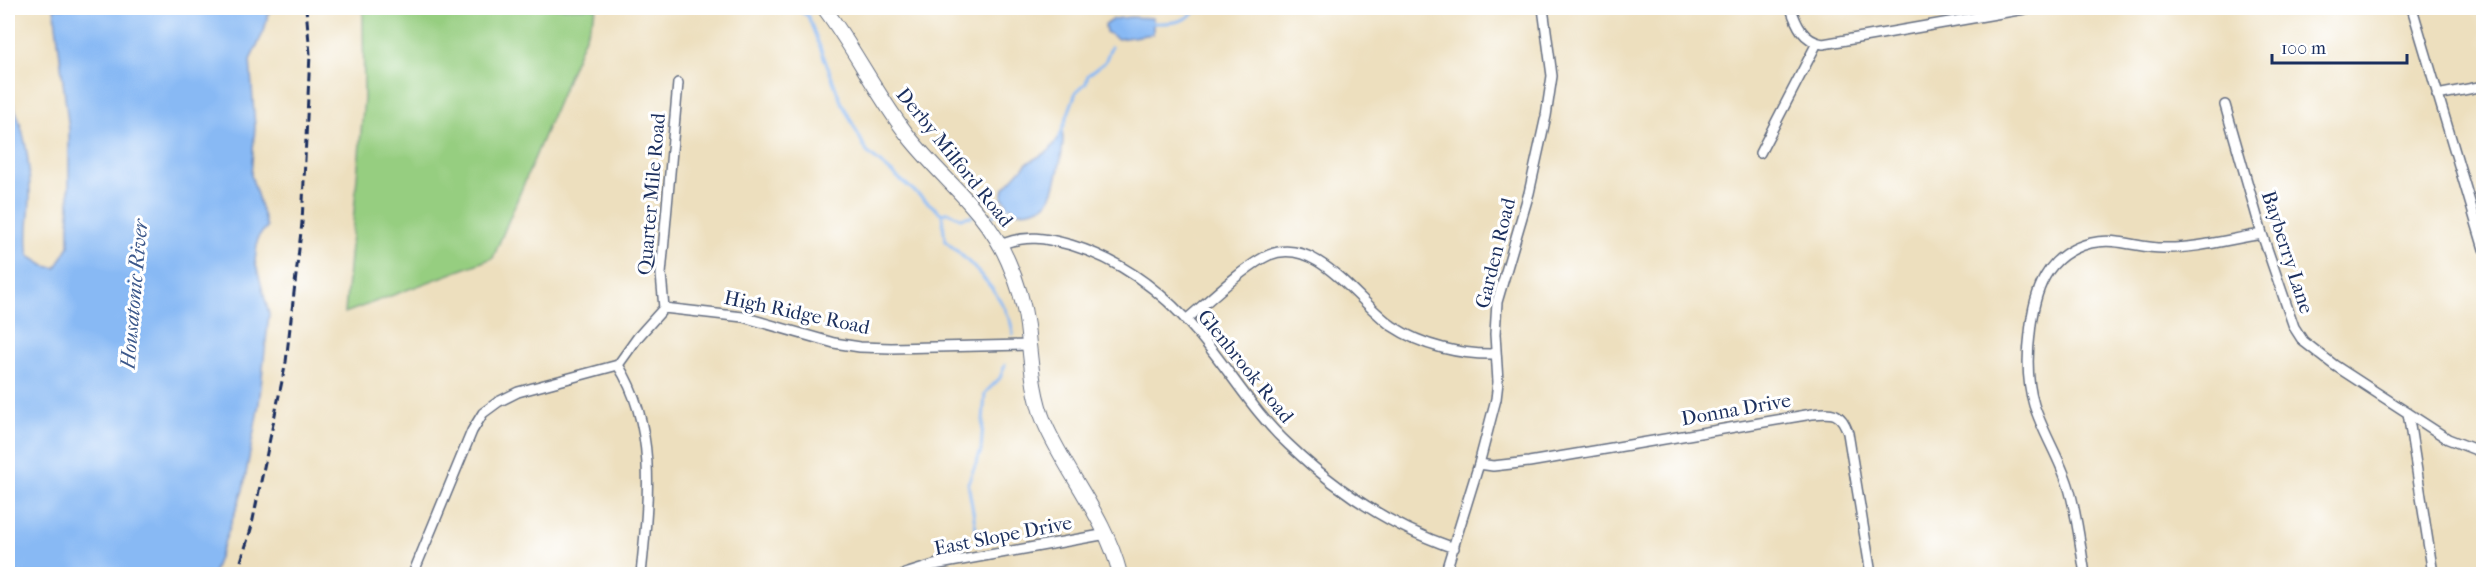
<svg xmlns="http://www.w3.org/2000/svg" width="2491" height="582" font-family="'IM FELL French Canon',serif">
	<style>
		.green { fill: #96ce80; stroke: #587e6f; stroke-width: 1.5 }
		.water { fill: #88b9f4; stroke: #5274a9; stroke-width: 1.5 }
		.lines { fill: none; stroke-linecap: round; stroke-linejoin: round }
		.stream { stroke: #88b9f4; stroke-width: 3 }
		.minor-casing { stroke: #646d80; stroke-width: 12 }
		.secondary-casing { stroke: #646d80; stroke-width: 16 }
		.minor { stroke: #fff; stroke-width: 9 }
		.secondary { stroke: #fff; stroke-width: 14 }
		.rail { stroke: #1b2f5e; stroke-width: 3; stroke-dasharray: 9 4.5; stroke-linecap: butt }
		.labels { text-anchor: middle; stroke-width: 6; stroke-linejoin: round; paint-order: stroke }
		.street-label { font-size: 20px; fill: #1b2f5e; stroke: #fff }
		.water-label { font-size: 21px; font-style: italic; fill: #3c588b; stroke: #fff }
	</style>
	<rect width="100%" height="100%" fill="#fff"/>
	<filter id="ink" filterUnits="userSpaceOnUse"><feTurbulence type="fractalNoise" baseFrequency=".0167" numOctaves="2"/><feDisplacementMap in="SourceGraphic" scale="12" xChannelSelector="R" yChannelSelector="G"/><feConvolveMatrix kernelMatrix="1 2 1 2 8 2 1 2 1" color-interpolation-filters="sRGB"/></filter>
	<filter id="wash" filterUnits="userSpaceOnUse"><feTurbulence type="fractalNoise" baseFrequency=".008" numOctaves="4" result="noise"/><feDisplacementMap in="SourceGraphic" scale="24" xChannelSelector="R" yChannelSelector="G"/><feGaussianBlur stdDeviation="1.35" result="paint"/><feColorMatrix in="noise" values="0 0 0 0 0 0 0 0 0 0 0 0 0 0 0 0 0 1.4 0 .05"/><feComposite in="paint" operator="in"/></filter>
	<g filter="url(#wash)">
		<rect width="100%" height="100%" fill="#eddfbe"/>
		<!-- green -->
		<path class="green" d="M 363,8 L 597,8 L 493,258 L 345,313 L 364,98 Z"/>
		<!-- water -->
		<path class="water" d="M 54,8 L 276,8 L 268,14 L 264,31 L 250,60 L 255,127 L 251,175 L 267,227 L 258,237 L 255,261 L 269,314 L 259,404 L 243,490 L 213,574 L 8,574 L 8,91 C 24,128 30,155 30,196 C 30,217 25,235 29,256 L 45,266 L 56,268 L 69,246 L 69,130 Z
			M 1130,17 L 1153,18 L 1153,34 L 1118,39 L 1106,32 L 1105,25 L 1114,19 Z
			M 1062,133 C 1066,142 1055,194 1047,203 C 1039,211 1026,212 1015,212 L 1002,197 L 1004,188 L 1027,163 L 1049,151 Z"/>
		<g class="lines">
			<!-- stream -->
			<path class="stream" d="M 795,8 L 808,16 L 840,99 L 867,152 L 942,214 L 948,212 L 960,218 L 972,216
				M 1151,23 C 1170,23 1185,24 1198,8
				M 1059,139 L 1076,92 L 1086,83 L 1088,75 L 1105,62 L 1111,47
				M 942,214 L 945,241 C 970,261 1010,301 1013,334
				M 992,216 L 1001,212 L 1011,203
				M 979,546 L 968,483 L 981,451 L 985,393 L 1000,378 L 1005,365"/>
		</g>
	</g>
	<g filter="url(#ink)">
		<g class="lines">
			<!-- minor casing -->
			<g class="minor-casing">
				<path id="minor" d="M 1791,8 C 1796,24 1803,41 1823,44 L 2030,8
					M 2412,8 L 2484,249
					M 2437,95 L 2484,86
					M 2225,105 L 2262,234 L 2294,327 L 2303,341 L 2334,365 L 2448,439 L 2484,453
					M 1760,153 L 1817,43
					M 1001,245 C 1026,234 1046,238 1071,245 C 1121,260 1164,293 1197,332 C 1229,369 1253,412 1289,445 C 1336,490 1392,527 1454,548
					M 664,308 L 661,274 L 678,83
					M 1186,320 C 1206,303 1246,265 1269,255 C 1316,235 1358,302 1392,326 C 1422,346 1461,355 1496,354
					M 618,365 C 658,428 648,504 641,574
					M 2408,413 L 2433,574
					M 1479,464 L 1493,466 L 1529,462 L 1812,414 C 1832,412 1841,411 1848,433 L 1871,574
					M 413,574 L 472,431 L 483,413 L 498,402 L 518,392 L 618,365 L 638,337 L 664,308 L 743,317 L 834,343 L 860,347 L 891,348 L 1029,345
					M 905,574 L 934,565 L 1107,534
					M 1445,574 L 1479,464 L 1496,399 L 1498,382 L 1495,334 L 1497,302 L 1529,193 L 1546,116 L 1552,76 L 1543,8
					M 2085,574 C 2080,545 2077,513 2068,485 C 2059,457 2043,433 2034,405 C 2027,382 2027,357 2030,333 C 2034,291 2046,254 2091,243 C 2116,237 2138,248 2163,248 C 2196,249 2230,239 2262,234"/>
			</g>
			<!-- secondary casing -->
			<g class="secondary-casing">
				<path id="secondary" d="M 824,8 C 855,49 877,96 909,137 C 942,179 986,210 1008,261 C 1017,281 1024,303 1027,326 C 1031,359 1032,393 1045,424 C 1068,476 1106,518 1120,574"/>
			</g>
			<!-- minor -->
			<use href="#minor" class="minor"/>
			<!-- secondary -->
			<use href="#secondary" class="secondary"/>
			<!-- rail -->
			<path class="rail" d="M 237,574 L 251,529 L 286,362 L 302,223 L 310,54 L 306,8"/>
		</g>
	</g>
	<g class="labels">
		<!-- street labels -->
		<g class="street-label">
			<text transform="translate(955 157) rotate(51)" y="7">Derby Milford Road</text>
			<text transform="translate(651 194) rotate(-85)" y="7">Quarter Mile Road</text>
			<text transform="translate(2288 252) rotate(72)" y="7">Bayberry Lane</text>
			<text transform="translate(1495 253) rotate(-76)" y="7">Garden Road</text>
			<text transform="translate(797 312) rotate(12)" y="7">High Ridge Road</text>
			<text transform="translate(1246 366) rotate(51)" y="7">Glenbrook Road</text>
			<text transform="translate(1736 409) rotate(-10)" y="7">Donna Drive</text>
			<text transform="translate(1003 535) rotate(-11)" y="7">East Slope Drive</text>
		</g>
		<!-- water labels -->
		<g class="water-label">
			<text transform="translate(134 294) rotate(-85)" y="7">Housatonic River</text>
		</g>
	</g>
	<!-- margin -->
	<rect width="2491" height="582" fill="none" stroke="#fff" stroke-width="30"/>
	<!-- scale -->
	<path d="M2272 54v9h135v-9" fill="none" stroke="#1b2f5e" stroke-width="3"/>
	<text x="2281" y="54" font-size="18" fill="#1b2f5e" stroke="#ffffff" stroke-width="4.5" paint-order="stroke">100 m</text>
</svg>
